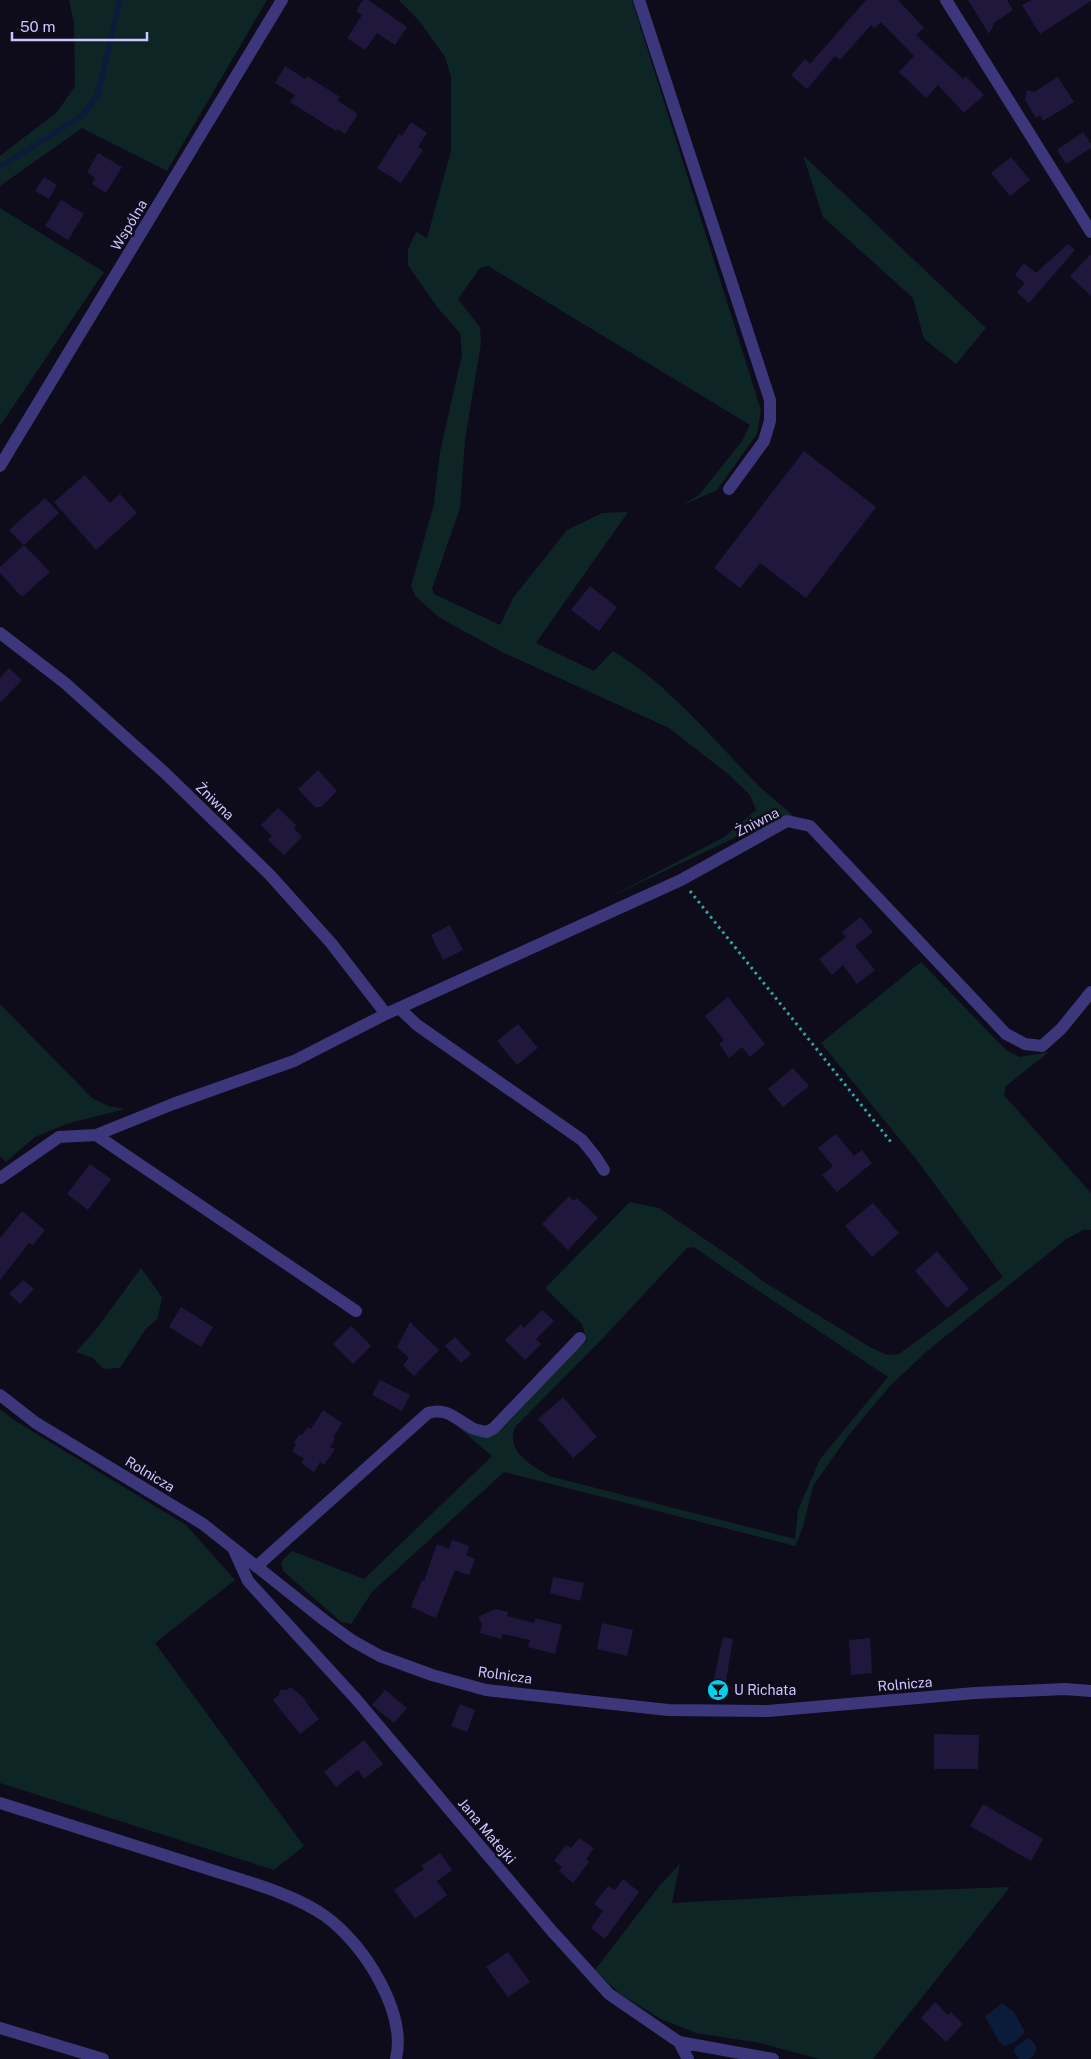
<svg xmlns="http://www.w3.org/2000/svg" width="1091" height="2059" font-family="'Public Sans',sans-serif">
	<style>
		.green { fill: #0e2525; fill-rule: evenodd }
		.water { fill: #0b1b3a }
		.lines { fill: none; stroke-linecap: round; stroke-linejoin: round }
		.stream { stroke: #0b1b3a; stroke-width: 5.5 }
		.building { fill: #20183c }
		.path { stroke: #2eaaa6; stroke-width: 3; stroke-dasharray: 2.5 4; stroke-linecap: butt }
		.minor { stroke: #3b377a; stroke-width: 12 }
		.labels { text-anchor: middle; stroke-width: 5; stroke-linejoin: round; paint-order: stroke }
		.street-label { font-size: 14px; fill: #cec6fe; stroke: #0e0b1b }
		.poi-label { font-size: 14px; fill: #cec6fe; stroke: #0e0b1b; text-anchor: start }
	</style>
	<rect width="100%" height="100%" fill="#0e0b1b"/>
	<!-- green -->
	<path class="green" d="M 69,0 L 267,0 L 167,171 L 82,128 L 0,186 L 0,156 L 57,112 L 75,86 L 74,23 Z
		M 399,0 L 632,0 L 761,410 L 757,434 L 717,490 L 681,506 L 699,495 L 742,441 L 750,425 L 488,266 L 480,268 L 458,299 L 480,327 L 481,343 L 465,440 L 460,508 L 432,589 L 434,594 L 500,625 L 513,598 L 567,530 L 602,513 L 628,512 L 536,643 L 594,671 L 613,651 C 666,683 707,732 750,777 C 763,791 779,803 793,816 L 772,820 L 610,897 L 724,837 L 756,810 L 750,795 L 728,774 L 669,728 L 504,653 L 440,618 L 416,597 L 411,586 L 434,504 L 440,452 L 462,355 L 460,333 L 437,307 L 408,265 L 408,249 L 416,232 L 427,238 L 451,151 L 451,77 L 445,57 L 420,22 Z
		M 803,155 L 986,328 L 956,364 L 924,339 L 913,298 L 823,217 Z
		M 0,208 L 104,272 L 0,426 Z
		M 921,962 L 1006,1050 L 1020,1057 L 1049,1052 L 1006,1086 L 1004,1095 L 1091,1193 L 1091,1230 L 1083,1230 L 1065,1240 L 926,1352 L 890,1386 L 848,1436 L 813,1486 L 803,1527 L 795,1546 L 504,1472 L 372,1592 L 351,1624 L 341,1622 L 283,1571 L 281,1562 L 292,1551 L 364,1579 L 492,1456 L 457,1426 L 487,1436 L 502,1429 L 576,1350 L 587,1341 L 582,1324 L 545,1288 L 630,1202 L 659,1208 L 737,1261 L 764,1282 L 870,1347 L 887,1355 L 899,1354 L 1003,1277 L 916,1159 L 821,1043 ZM 694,1247 L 721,1266 L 888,1377 L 820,1459 L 798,1510 L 795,1539 L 549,1476 C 536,1467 513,1457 513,1438 C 512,1434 515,1429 516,1426 L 604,1337 L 687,1248 Z
		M 0,1004 L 92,1098 L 108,1106 L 125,1109 L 66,1124 L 35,1137 L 6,1162 L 0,1156 Z
		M 141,1268 L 162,1297 L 158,1318 L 145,1330 L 120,1368 L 104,1369 L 93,1358 L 76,1352 L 97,1328 Z
		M 0,1409 L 14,1420 L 186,1525 L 235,1580 L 155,1643 L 304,1846 L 274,1870 L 0,1783 Z
		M 680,1864 L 672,1903 L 874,1892 L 1010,1887 L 873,2059 L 819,2059 L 760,2043 L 696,2033 L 661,2019 L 620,1994 L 595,1970 L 660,1885 Z"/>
	<!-- water -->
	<path class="water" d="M 1002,2003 L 1014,2012 L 1025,2032 L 1015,2042 L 1005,2046 L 999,2042 L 985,2016 Z
		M 1028,2038 C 1038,2043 1039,2053 1029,2059 L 1019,2059 L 1014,2052 L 1015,2047 Z"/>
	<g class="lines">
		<!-- stream -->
		<path class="stream" d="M 0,167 L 83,115 L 98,94 L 120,0"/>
	</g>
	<!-- building -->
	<path class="building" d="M 363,0 L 368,0 L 407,27 L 395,45 L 377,33 L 365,50 L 347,38 L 362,15 L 356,11 Z
		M 866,0 L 898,0 L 924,28 L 916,35 L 963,79 L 966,76 L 984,95 L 964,113 L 938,85 L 926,98 L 899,72 L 914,56 L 881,22 L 874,28 L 871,25 L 840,60 L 835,56 L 807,89 L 791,75 L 805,59 L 810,64 Z
		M 968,0 L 1007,0 L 1013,10 L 995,22 L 989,34 Z
		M 1031,0 L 1091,0 L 1091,1 L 1040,34 L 1022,5 Z
		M 285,66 L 305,79 L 307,76 L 340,97 L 337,100 L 358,114 L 345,134 L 338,129 L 336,131 L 290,102 L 295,95 L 275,83 Z
		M 1058,77 L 1074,102 L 1043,121 L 1040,115 L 1036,118 L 1025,100 L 1027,90 L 1034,92 Z
		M 411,122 L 427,133 L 418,147 L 423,150 L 401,183 L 377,168 L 399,134 L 402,136 Z
		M 1083,132 L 1091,144 L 1091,148 L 1066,164 L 1057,150 Z
		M 98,153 L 122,167 L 106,193 L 92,184 L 95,178 L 87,172 Z
		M 1011,157 L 1030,180 L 1010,196 L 991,173 Z
		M 44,177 L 57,185 L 49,199 L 35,191 Z
		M 61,200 L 84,214 L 68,240 L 45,226 Z
		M 1068,244 L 1075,250 L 1029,303 L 1017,292 L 1025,283 L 1015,275 L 1024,263 L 1036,273 Z
		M 1091,254 L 1091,296 L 1070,276 Z
		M 804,451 L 876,507 L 806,598 L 760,563 L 740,588 L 714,568 Z
		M 85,475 L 110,503 L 120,494 L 137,513 L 96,550 L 54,502 Z
		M 45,498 L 59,513 L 24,545 L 9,530 Z
		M 24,545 L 50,572 L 22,597 L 0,573 L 0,567 Z
		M 590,586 L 617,607 L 599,631 L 571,610 Z
		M 9,668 L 22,680 L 0,703 L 0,678 Z
		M 318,770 L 337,791 L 321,807 L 315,807 L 298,789 Z
		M 278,808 L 296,825 L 294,828 L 302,837 L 284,855 L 268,840 L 272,836 L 261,825 Z
		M 860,917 L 873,932 L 855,946 L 875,970 L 857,984 L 843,965 L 832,975 L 819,959 L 846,937 L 842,932 Z
		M 450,925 L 463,950 L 443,960 L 431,935 Z
		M 728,997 L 765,1044 L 750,1057 L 742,1047 L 729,1058 L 719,1044 L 724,1040 L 705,1016 Z
		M 518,1024 L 538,1048 L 517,1065 L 497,1041 Z
		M 793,1068 L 809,1086 L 783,1107 L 768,1089 Z
		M 836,1134 L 854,1156 L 862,1150 L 872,1163 L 837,1192 L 822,1175 L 833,1166 L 818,1148 Z
		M 90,1164 L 111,1179 L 88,1210 L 67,1194 Z
		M 569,1196 L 574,1201 L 577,1198 L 598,1218 L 568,1250 L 542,1224 Z
		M 873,1203 L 899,1233 L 872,1257 L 845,1226 Z
		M 22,1211 L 45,1230 L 33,1245 L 29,1243 L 0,1280 L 0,1238 Z
		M 937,1251 L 969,1289 L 947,1308 L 915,1271 Z
		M 23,1280 L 34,1289 L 20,1304 L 9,1294 Z
		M 181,1307 L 213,1327 L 201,1347 L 169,1327 Z
		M 542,1310 L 554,1321 L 536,1339 L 541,1344 L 525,1360 L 505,1340 L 521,1324 L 524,1328 Z
		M 410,1322 L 439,1350 L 414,1376 L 403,1365 L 409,1358 L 397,1347 Z
		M 351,1326 L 371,1346 L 353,1364 L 333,1344 Z
		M 455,1337 L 471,1354 L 461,1363 L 445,1346 Z
		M 380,1380 L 410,1395 L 402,1411 L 372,1395 Z
		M 563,1397 L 597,1437 L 573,1458 L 538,1419 Z
		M 323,1410 L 342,1423 L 333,1438 L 335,1439 L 330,1447 L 335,1449 L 324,1465 L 320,1462 L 314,1472 L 301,1463 L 304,1459 L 292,1451 L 296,1445 L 294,1442 L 299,1435 L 302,1435 L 308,1427 L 311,1429 Z
		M 452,1540 L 469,1546 L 466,1555 L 475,1559 L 469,1575 L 455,1570 L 436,1618 L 411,1607 L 422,1580 L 424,1581 L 437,1544 L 449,1549 Z
		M 553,1577 L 584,1583 L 580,1601 L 550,1593 Z
		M 495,1609 L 508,1612 L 507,1616 L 534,1623 L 535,1618 L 562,1625 L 555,1654 L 528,1647 L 530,1640 L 503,1634 L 501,1639 L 480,1633 L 482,1624 L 478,1617 Z
		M 602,1623 L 633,1630 L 627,1656 L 597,1649 Z
		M 723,1637 L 733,1639 L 723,1698 L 710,1696 Z
		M 870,1638 L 872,1673 L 851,1675 L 849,1640 Z
		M 291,1687 L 306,1700 L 305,1701 L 319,1719 L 300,1734 L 273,1700 L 279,1695 L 280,1690 L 286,1690 Z
		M 385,1690 L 407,1708 L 394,1723 L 372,1705 Z
		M 460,1704 L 475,1710 L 467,1732 L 451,1726 Z
		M 934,1734 L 979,1735 L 978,1769 L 934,1769 Z
		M 364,1740 L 383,1764 L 364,1779 L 358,1770 L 336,1787 L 324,1772 Z
		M 983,1804 L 1043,1839 L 1031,1861 L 970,1826 Z
		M 579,1838 L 594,1848 L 586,1859 L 589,1862 L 573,1883 L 559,1871 L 562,1867 L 554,1861 L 566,1845 L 571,1848 Z
		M 440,1853 L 452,1870 L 437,1881 L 447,1895 L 415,1919 L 394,1890 L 424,1869 L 421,1866 Z
		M 623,1879 L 639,1892 L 605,1939 L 591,1928 L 603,1911 L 594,1904 L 608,1886 L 615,1890 Z
		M 508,1952 L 530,1982 L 508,1997 L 486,1967 Z
		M 935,2002 L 948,2015 L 951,2012 L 963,2024 L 946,2042 L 921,2018 Z"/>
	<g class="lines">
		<!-- path -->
		<path class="path" d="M 690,891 L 891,1142"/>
		<!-- minor -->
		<path class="minor" d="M 639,0 L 770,400 L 770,421 L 764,441 L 729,489
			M 946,0 L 1091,232
			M 0,466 L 282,0
			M 0,633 L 65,683 L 165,773 L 270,875 L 331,943 L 386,1014
			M 399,1008 L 417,1025 L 582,1140 L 595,1156 L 604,1170
			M 96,1135 L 356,1311
			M 0,1178 L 59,1137 L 96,1135 L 173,1104 L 294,1061 L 386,1014 L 681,880 L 787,821 L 810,826 L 1006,1034 L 1025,1044 L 1042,1046 L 1061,1029 L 1091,992
			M 0,1395 L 36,1423 L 203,1524 L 324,1620 L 353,1641 L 380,1656 L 432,1675 L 486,1690 L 668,1710 L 768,1711 L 975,1693 L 1065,1689 L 1091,1691
			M 234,1550 L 248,1581 L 356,1699 L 551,1930 L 609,1994 L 679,2042 L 773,2059
			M 257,1566 L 428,1413 C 446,1407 456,1419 472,1428 C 476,1430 482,1431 487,1432 L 494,1428 L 580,1338
			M 0,1803 C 67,1824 135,1846 202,1867 C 241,1880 293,1893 325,1916 C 363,1943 407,2011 396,2059
			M 0,2028 L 103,2059
			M 679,2042 L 688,2059"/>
	</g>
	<!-- icons -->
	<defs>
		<g id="bar-disc" transform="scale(1.125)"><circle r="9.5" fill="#04cfed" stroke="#0e0b1b"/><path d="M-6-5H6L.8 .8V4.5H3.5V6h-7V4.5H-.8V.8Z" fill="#111"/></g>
	</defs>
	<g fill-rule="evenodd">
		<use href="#bar-disc" x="718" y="1690"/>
	</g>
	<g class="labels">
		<!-- street labels -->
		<g class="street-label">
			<text transform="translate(129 225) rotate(-59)" y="5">Wspólna</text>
			<text transform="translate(215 801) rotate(44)" y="5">Żniwna</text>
			<text transform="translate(757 822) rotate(-27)" y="5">Żniwna</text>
			<text transform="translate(150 1474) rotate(31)" y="5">Rolnicza</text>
			<text transform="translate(505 1675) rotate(8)" y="5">Rolnicza</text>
			<text transform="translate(905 1684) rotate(-5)" y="5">Rolnicza</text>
			<text transform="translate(487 1831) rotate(50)" y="5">Jana Matejki</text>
		</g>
		<!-- poi labels -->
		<g class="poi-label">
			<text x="734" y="1695">U Richata</text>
		</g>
	</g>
	<!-- scale -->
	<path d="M12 32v8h135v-8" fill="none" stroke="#cec6fe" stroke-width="2.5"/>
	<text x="20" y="32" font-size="15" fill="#cec6fe" stroke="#0e0b1b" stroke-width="4" paint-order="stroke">50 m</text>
</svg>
